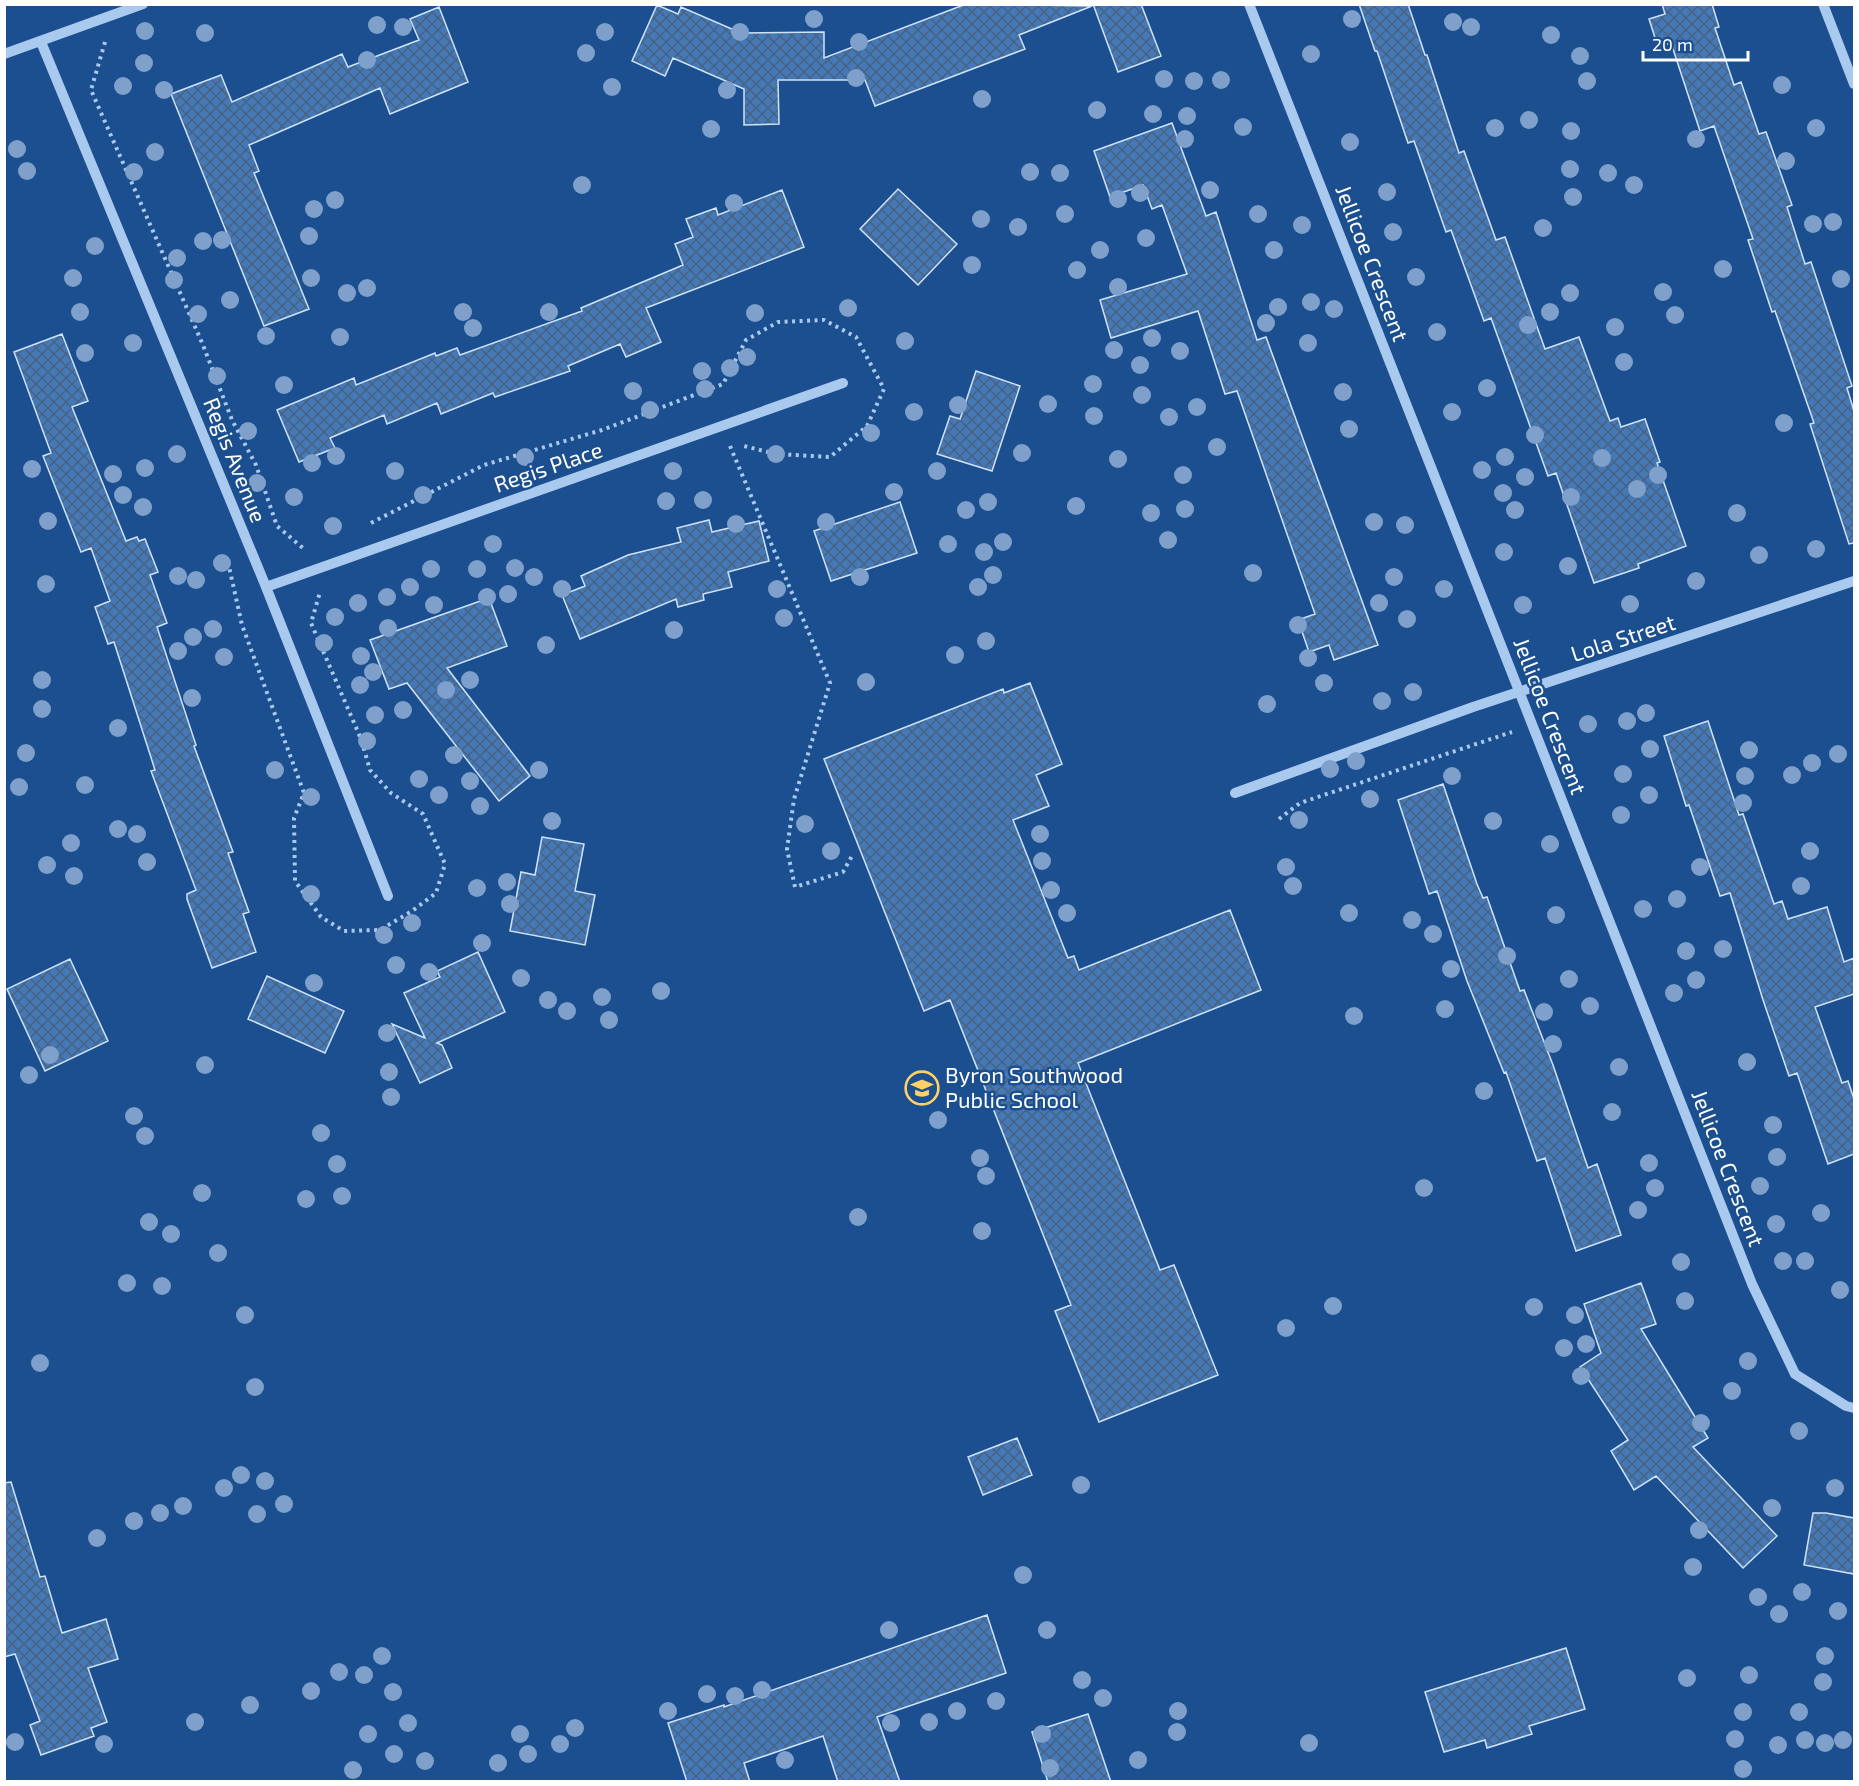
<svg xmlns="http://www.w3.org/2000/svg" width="1859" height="1786" font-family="'Exo 2',sans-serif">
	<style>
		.building { fill: url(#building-cross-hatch); stroke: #cfe3fa; stroke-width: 1.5 }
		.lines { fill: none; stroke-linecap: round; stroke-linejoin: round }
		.path { stroke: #a9c9ee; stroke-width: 4; stroke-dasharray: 3 4.5; stroke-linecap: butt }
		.minor { stroke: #a9c9ee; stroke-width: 10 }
		.tree { fill: #7ea0ca }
		.labels { text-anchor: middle; stroke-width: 5; stroke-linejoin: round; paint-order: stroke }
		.street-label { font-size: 22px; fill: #fff; stroke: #1b4f8f }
		.poi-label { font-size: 22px; fill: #fff; stroke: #1b4f8f; text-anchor: start }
	</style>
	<defs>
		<pattern id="building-cross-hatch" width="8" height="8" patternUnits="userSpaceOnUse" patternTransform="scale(1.5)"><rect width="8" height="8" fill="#4478b7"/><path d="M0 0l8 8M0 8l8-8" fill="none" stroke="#486282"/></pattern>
	</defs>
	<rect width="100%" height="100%" fill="#1b4f8f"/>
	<!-- building -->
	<path class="building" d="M 966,4 L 1092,6 L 1019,35 L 1025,49 L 875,106 L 865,80 L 778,80 L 779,124 L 744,125 L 744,89 L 673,58 L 665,76 L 632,61 L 657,5 L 678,14 L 681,7 L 741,33 L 824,32 L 824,58 Z
		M 1093,4 L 1141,4 L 1161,56 L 1118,72 Z
		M 1359,4 L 1408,4 L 1425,55 L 1427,55 L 1459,153 L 1464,151 L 1496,240 L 1505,237 L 1545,349 L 1579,337 L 1610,421 L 1618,418 L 1621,427 L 1645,419 L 1660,462 L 1657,463 L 1686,546 L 1638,564 L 1639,568 L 1594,583 L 1556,473 L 1548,476 L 1491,318 L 1484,321 L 1451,230 L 1446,232 L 1414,141 L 1408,143 L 1377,51 L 1375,51 Z
		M 1662,4 L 1712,4 L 1719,27 L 1715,28 L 1734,85 L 1741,82 L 1759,134 L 1766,132 L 1792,205 L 1787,207 L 1805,264 L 1811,262 L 1852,386 L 1847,388 L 1854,411 L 1854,543 L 1849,544 L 1810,424 L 1814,423 L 1775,311 L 1772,312 L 1748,240 L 1753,239 L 1714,126 L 1700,131 L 1671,43 L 1658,47 L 1649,19 L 1665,14 Z
		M 439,7 L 468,82 L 390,114 L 380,88 L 249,145 L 259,171 L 254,173 L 309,309 L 264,326 L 171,94 L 221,75 L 232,102 L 342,54 L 348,67 L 419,40 L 410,19 Z
		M 1172,123 L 1206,216 L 1216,212 L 1257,340 L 1266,337 L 1378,645 L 1334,660 L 1329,645 L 1309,652 L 1298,620 L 1315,614 L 1237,391 L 1225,394 L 1198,311 L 1111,338 L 1100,300 L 1187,274 L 1162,205 L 1152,209 L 1143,185 L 1110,197 L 1094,151 Z
		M 898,189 L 957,244 L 918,285 L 860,229 Z
		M 782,190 L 804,247 L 646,308 L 661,342 L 626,357 L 620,344 L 568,366 L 570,371 L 495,397 L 493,393 L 441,414 L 437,403 L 387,424 L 384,415 L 330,438 L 335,448 L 299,462 L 277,410 L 354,378 L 356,385 L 435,353 L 436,356 L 457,348 L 460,355 L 582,311 L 581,308 L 683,265 L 675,244 L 693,237 L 686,219 L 716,208 L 718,215 Z
		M 62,334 L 88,401 L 72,407 L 126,541 L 137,537 L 139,541 L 145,539 L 158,572 L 150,575 L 167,623 L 157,627 L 196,745 L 194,746 L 233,852 L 228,853 L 249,912 L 243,914 L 256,952 L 212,968 L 187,899 L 187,894 L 196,890 L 151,771 L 155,770 L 114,642 L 108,644 L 95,607 L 110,601 L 91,548 L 81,552 L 43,456 L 51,453 L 14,352 Z
		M 976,371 L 1020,386 L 992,471 L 937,454 L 950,416 L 960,419 Z
		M 900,502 L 917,553 L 831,581 L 814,531 Z
		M 709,520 L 712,532 L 759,521 L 769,561 L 728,572 L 732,587 L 703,594 L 704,600 L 678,607 L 676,599 L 580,639 L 562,595 L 585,586 L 581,576 L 628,555 L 681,542 L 677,528 Z
		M 489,598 L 507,646 L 447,668 L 530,776 L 499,801 L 407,683 L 389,689 L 370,640 Z
		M 1030,683 L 1062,764 L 1036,775 L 1049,806 L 1013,820 L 1068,958 L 1074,956 L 1079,970 L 1230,910 L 1261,990 L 1078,1063 L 1160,1270 L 1174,1265 L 1218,1375 L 1099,1422 L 1055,1311 L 1071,1305 L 950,1000 L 924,1011 L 824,759 L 1003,689 L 1004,693 Z
		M 1708,721 L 1739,815 L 1743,814 L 1774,904 L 1782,901 L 1788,919 L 1827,907 L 1844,962 L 1854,958 L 1854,994 L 1815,1007 L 1842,1083 L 1848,1081 L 1854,1099 L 1854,1154 L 1828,1164 L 1797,1073 L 1789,1076 L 1763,1000 L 1730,893 L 1720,896 L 1689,805 L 1686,806 L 1664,736 Z
		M 1443,784 L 1477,884 L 1483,898 L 1487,897 L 1520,991 L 1524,990 L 1553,1065 L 1588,1168 L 1597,1164 L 1621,1235 L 1576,1251 L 1545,1158 L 1537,1161 L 1506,1072 L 1504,1073 L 1467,981 L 1437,891 L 1429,894 L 1398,800 Z
		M 542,837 L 584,844 L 575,891 L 595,895 L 585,945 L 510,931 L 521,872 L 535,875 Z
		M 478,952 L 505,1012 L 437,1043 L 442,1045 L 452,1068 L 420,1083 L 392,1024 L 425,1038 L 404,993 L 440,977 L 437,971 Z
		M 70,959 L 108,1041 L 45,1071 L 7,989 Z
		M 267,976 L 344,1011 L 325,1053 L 248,1019 Z
		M 1641,1283 L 1656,1324 L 1641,1329 L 1708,1438 L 1693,1447 L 1777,1536 L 1743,1568 L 1656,1476 L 1634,1490 L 1611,1451 L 1628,1440 L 1580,1367 L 1601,1353 L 1584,1304 Z
		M 1017,1438 L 1032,1475 L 983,1495 L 968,1457 Z
		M 11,1482 L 40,1577 L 45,1576 L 62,1633 L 106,1619 L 118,1659 L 88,1668 L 107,1722 L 91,1728 L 94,1736 L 41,1755 L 30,1725 L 40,1721 L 15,1654 L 4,1657 L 4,1483 Z
		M 1813,1513 L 1826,1513 L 1854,1518 L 1854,1574 L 1804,1565 Z
		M 987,1615 L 1006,1673 L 877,1717 L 900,1782 L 838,1782 L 823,1736 L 744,1763 L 750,1782 L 687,1782 L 668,1723 L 724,1705 L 724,1707 Z
		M 1566,1648 L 1585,1709 L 1529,1726 L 1532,1734 L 1487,1748 L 1485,1740 L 1444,1752 L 1425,1692 Z
		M 1088,1714 L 1111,1782 L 1048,1782 L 1032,1732 Z"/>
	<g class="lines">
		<!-- path -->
		<path class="path" d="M 105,42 L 91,90 L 203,345 L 232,420 L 256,465 L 277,526 L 304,549
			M 730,446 L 830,683 L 794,799 L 787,849 L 795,887 L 843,872 L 852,856
			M 371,523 L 484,465 L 602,430 L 723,384 L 746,340 L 778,322 L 824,320 L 856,337 L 884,389 L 867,426 L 830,457 L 776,454 L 740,445
			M 228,562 L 242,625 L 304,793 L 294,818 L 295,881 L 321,917 L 344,931 L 380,930 L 412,911 L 436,893 L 445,864 L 423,814 L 391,793 L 370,770 L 361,739 L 311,623 L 320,592
			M 1279,819 L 1300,803 L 1512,732"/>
		<!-- minor -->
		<path class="minor" d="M 1249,4 L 1752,1284 L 1795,1374 L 1846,1406 L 1854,1408
			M 1823,4 L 1854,84
			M 41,42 L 266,587 L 388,896
			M 4,54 L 143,4
			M 266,587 L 843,383
			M 1235,793 L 1473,707 L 1854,581"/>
	</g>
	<!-- trees -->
	<g class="tree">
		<circle cx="814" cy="19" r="9"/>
		<circle cx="1352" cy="19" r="9"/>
		<circle cx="1453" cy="22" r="9"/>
		<circle cx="377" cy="25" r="9"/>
		<circle cx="403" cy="27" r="9"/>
		<circle cx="1471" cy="27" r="9"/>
		<circle cx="145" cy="31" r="9"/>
		<circle cx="605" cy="32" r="9"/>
		<circle cx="740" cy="32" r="9"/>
		<circle cx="205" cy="33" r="9"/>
		<circle cx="1551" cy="35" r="9"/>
		<circle cx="859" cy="42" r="9"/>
		<circle cx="586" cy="53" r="9"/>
		<circle cx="1311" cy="54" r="9"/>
		<circle cx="1580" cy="56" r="9"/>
		<circle cx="367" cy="60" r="9"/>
		<circle cx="144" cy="63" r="9"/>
		<circle cx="856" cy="78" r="9"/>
		<circle cx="1164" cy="79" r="9"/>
		<circle cx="1221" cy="80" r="9"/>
		<circle cx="1194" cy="81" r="9"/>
		<circle cx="1587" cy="81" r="9"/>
		<circle cx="1782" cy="85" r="9"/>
		<circle cx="123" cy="86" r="9"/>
		<circle cx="612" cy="87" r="9"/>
		<circle cx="164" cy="90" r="9"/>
		<circle cx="727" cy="90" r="9"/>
		<circle cx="982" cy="99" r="9"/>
		<circle cx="1097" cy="110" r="9"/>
		<circle cx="1153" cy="114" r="9"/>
		<circle cx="1187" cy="116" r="9"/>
		<circle cx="1529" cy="120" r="9"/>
		<circle cx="1243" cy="127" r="9"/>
		<circle cx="1495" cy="128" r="9"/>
		<circle cx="1816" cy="128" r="9"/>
		<circle cx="711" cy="129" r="9"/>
		<circle cx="1571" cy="131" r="9"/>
		<circle cx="1185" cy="139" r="9"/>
		<circle cx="1696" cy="139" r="9"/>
		<circle cx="1350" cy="142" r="9"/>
		<circle cx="17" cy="149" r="9"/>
		<circle cx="155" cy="152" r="9"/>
		<circle cx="1786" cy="161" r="9"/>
		<circle cx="1570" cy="169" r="9"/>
		<circle cx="27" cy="171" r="9"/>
		<circle cx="134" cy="172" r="9"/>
		<circle cx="1030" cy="172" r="9"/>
		<circle cx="1060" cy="173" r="9"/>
		<circle cx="1608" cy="173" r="9"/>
		<circle cx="582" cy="185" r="9"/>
		<circle cx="1634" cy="185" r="9"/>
		<circle cx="1210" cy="190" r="9"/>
		<circle cx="1387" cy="192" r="9"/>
		<circle cx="1140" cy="193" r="9"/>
		<circle cx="1573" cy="197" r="9"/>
		<circle cx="1118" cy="199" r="9"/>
		<circle cx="335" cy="200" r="9"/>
		<circle cx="734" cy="203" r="9"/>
		<circle cx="314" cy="209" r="9"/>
		<circle cx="1065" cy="214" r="9"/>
		<circle cx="1258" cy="214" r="9"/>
		<circle cx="981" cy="219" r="9"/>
		<circle cx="1833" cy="222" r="9"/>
		<circle cx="1813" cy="224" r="9"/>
		<circle cx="1302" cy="225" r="9"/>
		<circle cx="1018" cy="227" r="9"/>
		<circle cx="1543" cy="228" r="9"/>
		<circle cx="1393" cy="232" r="9"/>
		<circle cx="309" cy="236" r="9"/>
		<circle cx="1146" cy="238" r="9"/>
		<circle cx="222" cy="240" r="9"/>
		<circle cx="203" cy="241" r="9"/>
		<circle cx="95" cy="246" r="9"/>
		<circle cx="1100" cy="250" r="9"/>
		<circle cx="1274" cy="250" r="9"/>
		<circle cx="177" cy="258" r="9"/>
		<circle cx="972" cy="265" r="9"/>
		<circle cx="1723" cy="269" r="9"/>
		<circle cx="1077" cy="270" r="9"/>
		<circle cx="1416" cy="277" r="9"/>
		<circle cx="73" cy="278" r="9"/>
		<circle cx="311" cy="278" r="9"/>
		<circle cx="1841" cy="279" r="9"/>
		<circle cx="174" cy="280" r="9"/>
		<circle cx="1118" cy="287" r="9"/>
		<circle cx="367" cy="288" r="9"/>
		<circle cx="1663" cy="292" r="9"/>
		<circle cx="347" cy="293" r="9"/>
		<circle cx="1570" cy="293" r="9"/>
		<circle cx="230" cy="300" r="9"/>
		<circle cx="1311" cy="302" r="9"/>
		<circle cx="1278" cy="307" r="9"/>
		<circle cx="848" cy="308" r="9"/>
		<circle cx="1334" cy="309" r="9"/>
		<circle cx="80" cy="312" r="9"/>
		<circle cx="463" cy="312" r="9"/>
		<circle cx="549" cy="312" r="9"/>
		<circle cx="1550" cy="312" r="9"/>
		<circle cx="755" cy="313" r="9"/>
		<circle cx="198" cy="314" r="9"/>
		<circle cx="1675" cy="315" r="9"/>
		<circle cx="1266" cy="323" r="9"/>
		<circle cx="1528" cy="325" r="9"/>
		<circle cx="1615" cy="327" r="9"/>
		<circle cx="473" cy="328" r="9"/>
		<circle cx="1437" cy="332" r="9"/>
		<circle cx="266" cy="336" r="9"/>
		<circle cx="340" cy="337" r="9"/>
		<circle cx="1152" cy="338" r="9"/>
		<circle cx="905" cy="341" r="9"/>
		<circle cx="133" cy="343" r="9"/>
		<circle cx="1308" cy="343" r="9"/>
		<circle cx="1114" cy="350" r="9"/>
		<circle cx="1180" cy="351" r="9"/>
		<circle cx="85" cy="353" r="9"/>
		<circle cx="747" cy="357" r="9"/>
		<circle cx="1624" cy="362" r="9"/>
		<circle cx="1140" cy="365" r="9"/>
		<circle cx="730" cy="368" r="9"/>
		<circle cx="702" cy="371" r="9"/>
		<circle cx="217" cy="376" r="9"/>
		<circle cx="1093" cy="384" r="9"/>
		<circle cx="284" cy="385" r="9"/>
		<circle cx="1487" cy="388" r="9"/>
		<circle cx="705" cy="389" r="9"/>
		<circle cx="633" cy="391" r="9"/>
		<circle cx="1343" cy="392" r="9"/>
		<circle cx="1142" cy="395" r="9"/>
		<circle cx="1048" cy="404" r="9"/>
		<circle cx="958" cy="405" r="9"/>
		<circle cx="1197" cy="407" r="9"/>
		<circle cx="650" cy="410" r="9"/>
		<circle cx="914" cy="412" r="9"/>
		<circle cx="1452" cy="412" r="9"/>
		<circle cx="1094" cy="416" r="9"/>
		<circle cx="1169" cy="417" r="9"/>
		<circle cx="1784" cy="423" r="9"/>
		<circle cx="1349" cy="429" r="9"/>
		<circle cx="248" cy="431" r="9"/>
		<circle cx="871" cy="433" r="9"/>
		<circle cx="1535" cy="435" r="9"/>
		<circle cx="1217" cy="447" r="9"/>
		<circle cx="1022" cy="453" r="9"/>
		<circle cx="177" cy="454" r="9"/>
		<circle cx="776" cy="454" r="9"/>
		<circle cx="336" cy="456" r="9"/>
		<circle cx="525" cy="457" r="9"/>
		<circle cx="1505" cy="457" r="9"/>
		<circle cx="1602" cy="458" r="9"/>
		<circle cx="1118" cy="459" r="9"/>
		<circle cx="312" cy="463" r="9"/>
		<circle cx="145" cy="468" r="9"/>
		<circle cx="32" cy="469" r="9"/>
		<circle cx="1482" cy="470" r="9"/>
		<circle cx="395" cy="471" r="9"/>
		<circle cx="673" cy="471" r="9"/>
		<circle cx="937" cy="471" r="9"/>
		<circle cx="113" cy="474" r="9"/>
		<circle cx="1183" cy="475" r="9"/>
		<circle cx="1658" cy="475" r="9"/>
		<circle cx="1525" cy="477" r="9"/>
		<circle cx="257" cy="483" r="9"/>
		<circle cx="1637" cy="489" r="9"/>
		<circle cx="894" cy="492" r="9"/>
		<circle cx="1503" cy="493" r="9"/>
		<circle cx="123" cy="495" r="9"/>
		<circle cx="423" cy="495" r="9"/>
		<circle cx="294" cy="497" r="9"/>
		<circle cx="1571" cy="497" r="9"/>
		<circle cx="703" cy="500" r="9"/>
		<circle cx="666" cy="501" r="9"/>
		<circle cx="988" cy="502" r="9"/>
		<circle cx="1076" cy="506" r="9"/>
		<circle cx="143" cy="507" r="9"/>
		<circle cx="1185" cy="509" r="9"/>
		<circle cx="966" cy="510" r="9"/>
		<circle cx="1515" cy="510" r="9"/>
		<circle cx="1151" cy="513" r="9"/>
		<circle cx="1737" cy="513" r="9"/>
		<circle cx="48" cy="521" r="9"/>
		<circle cx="826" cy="522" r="9"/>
		<circle cx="1374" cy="522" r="9"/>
		<circle cx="736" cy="524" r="9"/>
		<circle cx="1405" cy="525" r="9"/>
		<circle cx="333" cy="526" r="9"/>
		<circle cx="1168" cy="540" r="9"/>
		<circle cx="1003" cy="542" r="9"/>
		<circle cx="493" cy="544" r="9"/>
		<circle cx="948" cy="544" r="9"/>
		<circle cx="1816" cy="549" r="9"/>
		<circle cx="984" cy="552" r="9"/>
		<circle cx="1504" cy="552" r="9"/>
		<circle cx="1759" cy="555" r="9"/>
		<circle cx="222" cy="563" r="9"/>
		<circle cx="1568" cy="566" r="9"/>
		<circle cx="515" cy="568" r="9"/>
		<circle cx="431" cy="569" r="9"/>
		<circle cx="477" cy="569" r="9"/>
		<circle cx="1253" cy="573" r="9"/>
		<circle cx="993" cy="575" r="9"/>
		<circle cx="178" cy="576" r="9"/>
		<circle cx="534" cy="577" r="9"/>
		<circle cx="860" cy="577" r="9"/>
		<circle cx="1394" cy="577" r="9"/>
		<circle cx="196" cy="580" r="9"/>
		<circle cx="1696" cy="581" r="9"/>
		<circle cx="46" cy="584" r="9"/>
		<circle cx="410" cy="587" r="9"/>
		<circle cx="978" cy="587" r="9"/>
		<circle cx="562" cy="589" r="9"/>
		<circle cx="777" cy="589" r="9"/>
		<circle cx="1444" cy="589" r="9"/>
		<circle cx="508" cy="594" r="9"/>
		<circle cx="387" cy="597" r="9"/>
		<circle cx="487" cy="597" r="9"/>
		<circle cx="358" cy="603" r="9"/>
		<circle cx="1379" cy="603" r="9"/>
		<circle cx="1630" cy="604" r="9"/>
		<circle cx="434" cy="605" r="9"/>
		<circle cx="1523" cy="605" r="9"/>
		<circle cx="335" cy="617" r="9"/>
		<circle cx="784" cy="618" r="9"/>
		<circle cx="1407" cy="619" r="9"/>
		<circle cx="1298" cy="625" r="9"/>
		<circle cx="388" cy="628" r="9"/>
		<circle cx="213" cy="629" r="9"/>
		<circle cx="674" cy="630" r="9"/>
		<circle cx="193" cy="637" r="9"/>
		<circle cx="986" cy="641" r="9"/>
		<circle cx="324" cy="643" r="9"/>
		<circle cx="546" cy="645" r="9"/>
		<circle cx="178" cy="651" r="9"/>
		<circle cx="955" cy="655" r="9"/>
		<circle cx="361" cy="656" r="9"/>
		<circle cx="224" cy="657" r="9"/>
		<circle cx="1308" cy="658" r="9"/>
		<circle cx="373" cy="672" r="9"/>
		<circle cx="42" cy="680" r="9"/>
		<circle cx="470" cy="680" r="9"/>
		<circle cx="866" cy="682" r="9"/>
		<circle cx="1324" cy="683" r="9"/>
		<circle cx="360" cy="685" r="9"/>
		<circle cx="446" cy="690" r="9"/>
		<circle cx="1413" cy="692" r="9"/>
		<circle cx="192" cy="698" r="9"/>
		<circle cx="1382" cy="701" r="9"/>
		<circle cx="1267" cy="704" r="9"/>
		<circle cx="42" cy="709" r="9"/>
		<circle cx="403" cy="710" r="9"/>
		<circle cx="1646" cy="713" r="9"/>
		<circle cx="375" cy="715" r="9"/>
		<circle cx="1627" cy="721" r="9"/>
		<circle cx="1588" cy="724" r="9"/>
		<circle cx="118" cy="728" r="9"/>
		<circle cx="367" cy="741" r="9"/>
		<circle cx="1650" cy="749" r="9"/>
		<circle cx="1749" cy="750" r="9"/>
		<circle cx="26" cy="753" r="9"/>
		<circle cx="1838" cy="754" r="9"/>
		<circle cx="454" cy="755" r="9"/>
		<circle cx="1356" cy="761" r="9"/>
		<circle cx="1812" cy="763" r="9"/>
		<circle cx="1330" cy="769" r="9"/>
		<circle cx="275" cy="770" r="9"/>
		<circle cx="539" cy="770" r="9"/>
		<circle cx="1623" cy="774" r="9"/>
		<circle cx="1792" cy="775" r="9"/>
		<circle cx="1452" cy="776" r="9"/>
		<circle cx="1745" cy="776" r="9"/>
		<circle cx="419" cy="779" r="9"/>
		<circle cx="470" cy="781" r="9"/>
		<circle cx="85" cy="785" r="9"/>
		<circle cx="19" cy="787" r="9"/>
		<circle cx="439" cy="795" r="9"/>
		<circle cx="1649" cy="795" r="9"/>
		<circle cx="311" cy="797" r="9"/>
		<circle cx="1370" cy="799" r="9"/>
		<circle cx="1743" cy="803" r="9"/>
		<circle cx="480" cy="806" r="9"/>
		<circle cx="1621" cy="815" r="9"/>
		<circle cx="1299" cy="820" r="9"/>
		<circle cx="552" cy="821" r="9"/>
		<circle cx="1493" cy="821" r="9"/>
		<circle cx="805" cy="824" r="9"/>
		<circle cx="118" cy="829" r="9"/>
		<circle cx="137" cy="834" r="9"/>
		<circle cx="1040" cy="834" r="9"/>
		<circle cx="71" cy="843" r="9"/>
		<circle cx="1550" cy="844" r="9"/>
		<circle cx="831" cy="851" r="9"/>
		<circle cx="1810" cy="851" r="9"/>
		<circle cx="1042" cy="861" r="9"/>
		<circle cx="147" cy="862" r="9"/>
		<circle cx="47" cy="865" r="9"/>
		<circle cx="1286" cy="867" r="9"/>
		<circle cx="1700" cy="867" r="9"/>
		<circle cx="74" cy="876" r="9"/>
		<circle cx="507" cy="882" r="9"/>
		<circle cx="1293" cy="886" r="9"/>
		<circle cx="1801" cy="886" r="9"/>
		<circle cx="477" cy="888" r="9"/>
		<circle cx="1051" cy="890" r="9"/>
		<circle cx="311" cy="894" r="9"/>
		<circle cx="1677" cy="899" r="9"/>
		<circle cx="510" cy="904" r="9"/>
		<circle cx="1643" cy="909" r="9"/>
		<circle cx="1067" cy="913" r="9"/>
		<circle cx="1349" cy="913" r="9"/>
		<circle cx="1556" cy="915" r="9"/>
		<circle cx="1412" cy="920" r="9"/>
		<circle cx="412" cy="923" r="9"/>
		<circle cx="1433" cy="934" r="9"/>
		<circle cx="384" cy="935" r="9"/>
		<circle cx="482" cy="943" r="9"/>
		<circle cx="1723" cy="949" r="9"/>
		<circle cx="1686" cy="951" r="9"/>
		<circle cx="1507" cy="956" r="9"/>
		<circle cx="396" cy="965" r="9"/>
		<circle cx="1451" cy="969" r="9"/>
		<circle cx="429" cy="972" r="9"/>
		<circle cx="521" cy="978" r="9"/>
		<circle cx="1569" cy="979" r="9"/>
		<circle cx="1696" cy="980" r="9"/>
		<circle cx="314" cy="983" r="9"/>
		<circle cx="661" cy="991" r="9"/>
		<circle cx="1674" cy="993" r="9"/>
		<circle cx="602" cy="997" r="9"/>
		<circle cx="548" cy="1000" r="9"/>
		<circle cx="1590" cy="1006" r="9"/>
		<circle cx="1445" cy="1009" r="9"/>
		<circle cx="567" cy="1011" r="9"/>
		<circle cx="1544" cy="1012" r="9"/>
		<circle cx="1354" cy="1016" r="9"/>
		<circle cx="609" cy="1020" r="9"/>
		<circle cx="387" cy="1033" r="9"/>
		<circle cx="1553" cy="1044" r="9"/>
		<circle cx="50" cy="1055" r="9"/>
		<circle cx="1747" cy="1062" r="9"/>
		<circle cx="205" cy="1065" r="9"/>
		<circle cx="1619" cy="1067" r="9"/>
		<circle cx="389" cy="1072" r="9"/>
		<circle cx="29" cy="1075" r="9"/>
		<circle cx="1484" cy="1091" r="9"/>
		<circle cx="391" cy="1097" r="9"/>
		<circle cx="1612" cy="1112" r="9"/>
		<circle cx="134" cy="1116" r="9"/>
		<circle cx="938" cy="1120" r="9"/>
		<circle cx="1773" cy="1125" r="9"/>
		<circle cx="321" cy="1133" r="9"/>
		<circle cx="145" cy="1136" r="9"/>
		<circle cx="1777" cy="1157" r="9"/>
		<circle cx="980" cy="1158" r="9"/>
		<circle cx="1649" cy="1163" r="9"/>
		<circle cx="337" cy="1164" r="9"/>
		<circle cx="986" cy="1176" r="9"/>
		<circle cx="1760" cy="1186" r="9"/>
		<circle cx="1424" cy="1188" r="9"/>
		<circle cx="1655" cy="1188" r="9"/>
		<circle cx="202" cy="1193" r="9"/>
		<circle cx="342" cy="1196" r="9"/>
		<circle cx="306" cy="1199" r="9"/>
		<circle cx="1638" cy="1210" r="9"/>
		<circle cx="1821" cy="1213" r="9"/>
		<circle cx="858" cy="1217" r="9"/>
		<circle cx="149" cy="1222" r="9"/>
		<circle cx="1776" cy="1224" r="9"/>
		<circle cx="982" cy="1231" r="9"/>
		<circle cx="171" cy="1234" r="9"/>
		<circle cx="218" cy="1253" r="9"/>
		<circle cx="1783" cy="1261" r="9"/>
		<circle cx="1805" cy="1261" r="9"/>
		<circle cx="1681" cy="1262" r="9"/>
		<circle cx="127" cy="1283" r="9"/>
		<circle cx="162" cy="1286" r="9"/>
		<circle cx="1840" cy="1290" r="9"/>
		<circle cx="1685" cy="1301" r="9"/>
		<circle cx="1333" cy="1306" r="9"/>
		<circle cx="1534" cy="1307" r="9"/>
		<circle cx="245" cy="1315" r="9"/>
		<circle cx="1575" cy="1315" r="9"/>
		<circle cx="1286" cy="1328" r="9"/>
		<circle cx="1586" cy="1344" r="9"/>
		<circle cx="1564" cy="1348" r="9"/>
		<circle cx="1748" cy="1361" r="9"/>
		<circle cx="40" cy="1363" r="9"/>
		<circle cx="1581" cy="1376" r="9"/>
		<circle cx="255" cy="1387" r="9"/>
		<circle cx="1732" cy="1391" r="9"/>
		<circle cx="1701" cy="1423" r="9"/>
		<circle cx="1799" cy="1431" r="9"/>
		<circle cx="241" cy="1475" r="9"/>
		<circle cx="265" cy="1481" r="9"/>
		<circle cx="1081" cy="1485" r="9"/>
		<circle cx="224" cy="1488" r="9"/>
		<circle cx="1835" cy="1488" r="9"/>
		<circle cx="284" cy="1504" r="9"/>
		<circle cx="183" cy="1506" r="9"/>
		<circle cx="1772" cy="1508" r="9"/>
		<circle cx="160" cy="1513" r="9"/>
		<circle cx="257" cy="1514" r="9"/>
		<circle cx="134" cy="1521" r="9"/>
		<circle cx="1699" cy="1530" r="9"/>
		<circle cx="97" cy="1538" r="9"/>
		<circle cx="1693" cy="1567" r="9"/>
		<circle cx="1023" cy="1575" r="9"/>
		<circle cx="1802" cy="1592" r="9"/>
		<circle cx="1758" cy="1597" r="9"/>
		<circle cx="1838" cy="1611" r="9"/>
		<circle cx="1779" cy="1614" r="9"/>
		<circle cx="889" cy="1630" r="9"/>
		<circle cx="1047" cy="1630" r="9"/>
		<circle cx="382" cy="1656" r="9"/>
		<circle cx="1825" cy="1656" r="9"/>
		<circle cx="339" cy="1672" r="9"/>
		<circle cx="364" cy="1675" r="9"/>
		<circle cx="1749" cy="1675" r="9"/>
		<circle cx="1687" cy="1678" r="9"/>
		<circle cx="1082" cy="1680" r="9"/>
		<circle cx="1823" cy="1682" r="9"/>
		<circle cx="762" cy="1690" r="9"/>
		<circle cx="311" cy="1691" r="9"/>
		<circle cx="393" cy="1692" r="9"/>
		<circle cx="707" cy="1694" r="9"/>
		<circle cx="735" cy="1696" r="9"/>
		<circle cx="1103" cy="1698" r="9"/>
		<circle cx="996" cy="1701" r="9"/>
		<circle cx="250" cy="1705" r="9"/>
		<circle cx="668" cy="1711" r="9"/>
		<circle cx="957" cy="1711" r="9"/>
		<circle cx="1178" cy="1711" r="9"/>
		<circle cx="1743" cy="1712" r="9"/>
		<circle cx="1799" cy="1712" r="9"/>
		<circle cx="195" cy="1722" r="9"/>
		<circle cx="929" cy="1722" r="9"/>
		<circle cx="408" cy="1723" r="9"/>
		<circle cx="891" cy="1723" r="9"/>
		<circle cx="575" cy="1728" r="9"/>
		<circle cx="1177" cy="1732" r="9"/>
		<circle cx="368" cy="1734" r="9"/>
		<circle cx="520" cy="1734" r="9"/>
		<circle cx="1042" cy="1734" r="9"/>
		<circle cx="1735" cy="1739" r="9"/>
		<circle cx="1805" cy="1740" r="9"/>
		<circle cx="1843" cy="1740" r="9"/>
		<circle cx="15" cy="1742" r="9"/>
		<circle cx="1309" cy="1743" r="9"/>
		<circle cx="1825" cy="1743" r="9"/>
		<circle cx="104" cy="1744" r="9"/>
		<circle cx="560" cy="1744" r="9"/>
		<circle cx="1778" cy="1745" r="9"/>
		<circle cx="394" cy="1754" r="9"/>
		<circle cx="528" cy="1754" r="9"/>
		<circle cx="785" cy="1760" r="9"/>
		<circle cx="1138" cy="1760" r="9"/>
		<circle cx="425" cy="1761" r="9"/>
		<circle cx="498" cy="1763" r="9"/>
		<circle cx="1050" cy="1768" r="9"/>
		<circle cx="1743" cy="1769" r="9"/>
		<circle cx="353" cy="1770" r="9"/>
	</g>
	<!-- icons -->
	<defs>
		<g id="school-ring" transform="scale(1.725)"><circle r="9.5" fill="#1b4f8f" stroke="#ffd166" stroke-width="1.5"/><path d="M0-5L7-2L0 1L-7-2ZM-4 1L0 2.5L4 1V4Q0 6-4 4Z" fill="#ffd166"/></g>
	</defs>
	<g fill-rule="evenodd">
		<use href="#school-ring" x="922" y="1088"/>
	</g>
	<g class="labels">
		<!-- street labels -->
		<g class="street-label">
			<text transform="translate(1372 263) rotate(69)" y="8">Jellicoe Crescent</text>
			<text transform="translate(235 460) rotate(68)" y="8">Regis Avenue</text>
			<text transform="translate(548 467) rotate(-19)" y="8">Regis Place</text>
			<text transform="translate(1623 638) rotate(-18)" y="8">Lola Street</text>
			<text transform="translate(1550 716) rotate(69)" y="8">Jellicoe Crescent</text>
			<text transform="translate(1728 1168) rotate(69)" y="8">Jellicoe Crescent</text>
		</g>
		<!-- poi labels -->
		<g class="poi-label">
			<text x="945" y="1083">Byron Southwood<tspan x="945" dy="25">Public School</tspan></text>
		</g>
	</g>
	<!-- border -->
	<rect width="1859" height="1786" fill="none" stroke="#ffffff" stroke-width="12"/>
	<!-- scale -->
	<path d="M1643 51v9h105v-9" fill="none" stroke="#ffffff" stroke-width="3"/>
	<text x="1652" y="51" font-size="18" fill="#ffffff" stroke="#1b4f8f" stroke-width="4.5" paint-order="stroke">20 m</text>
</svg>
